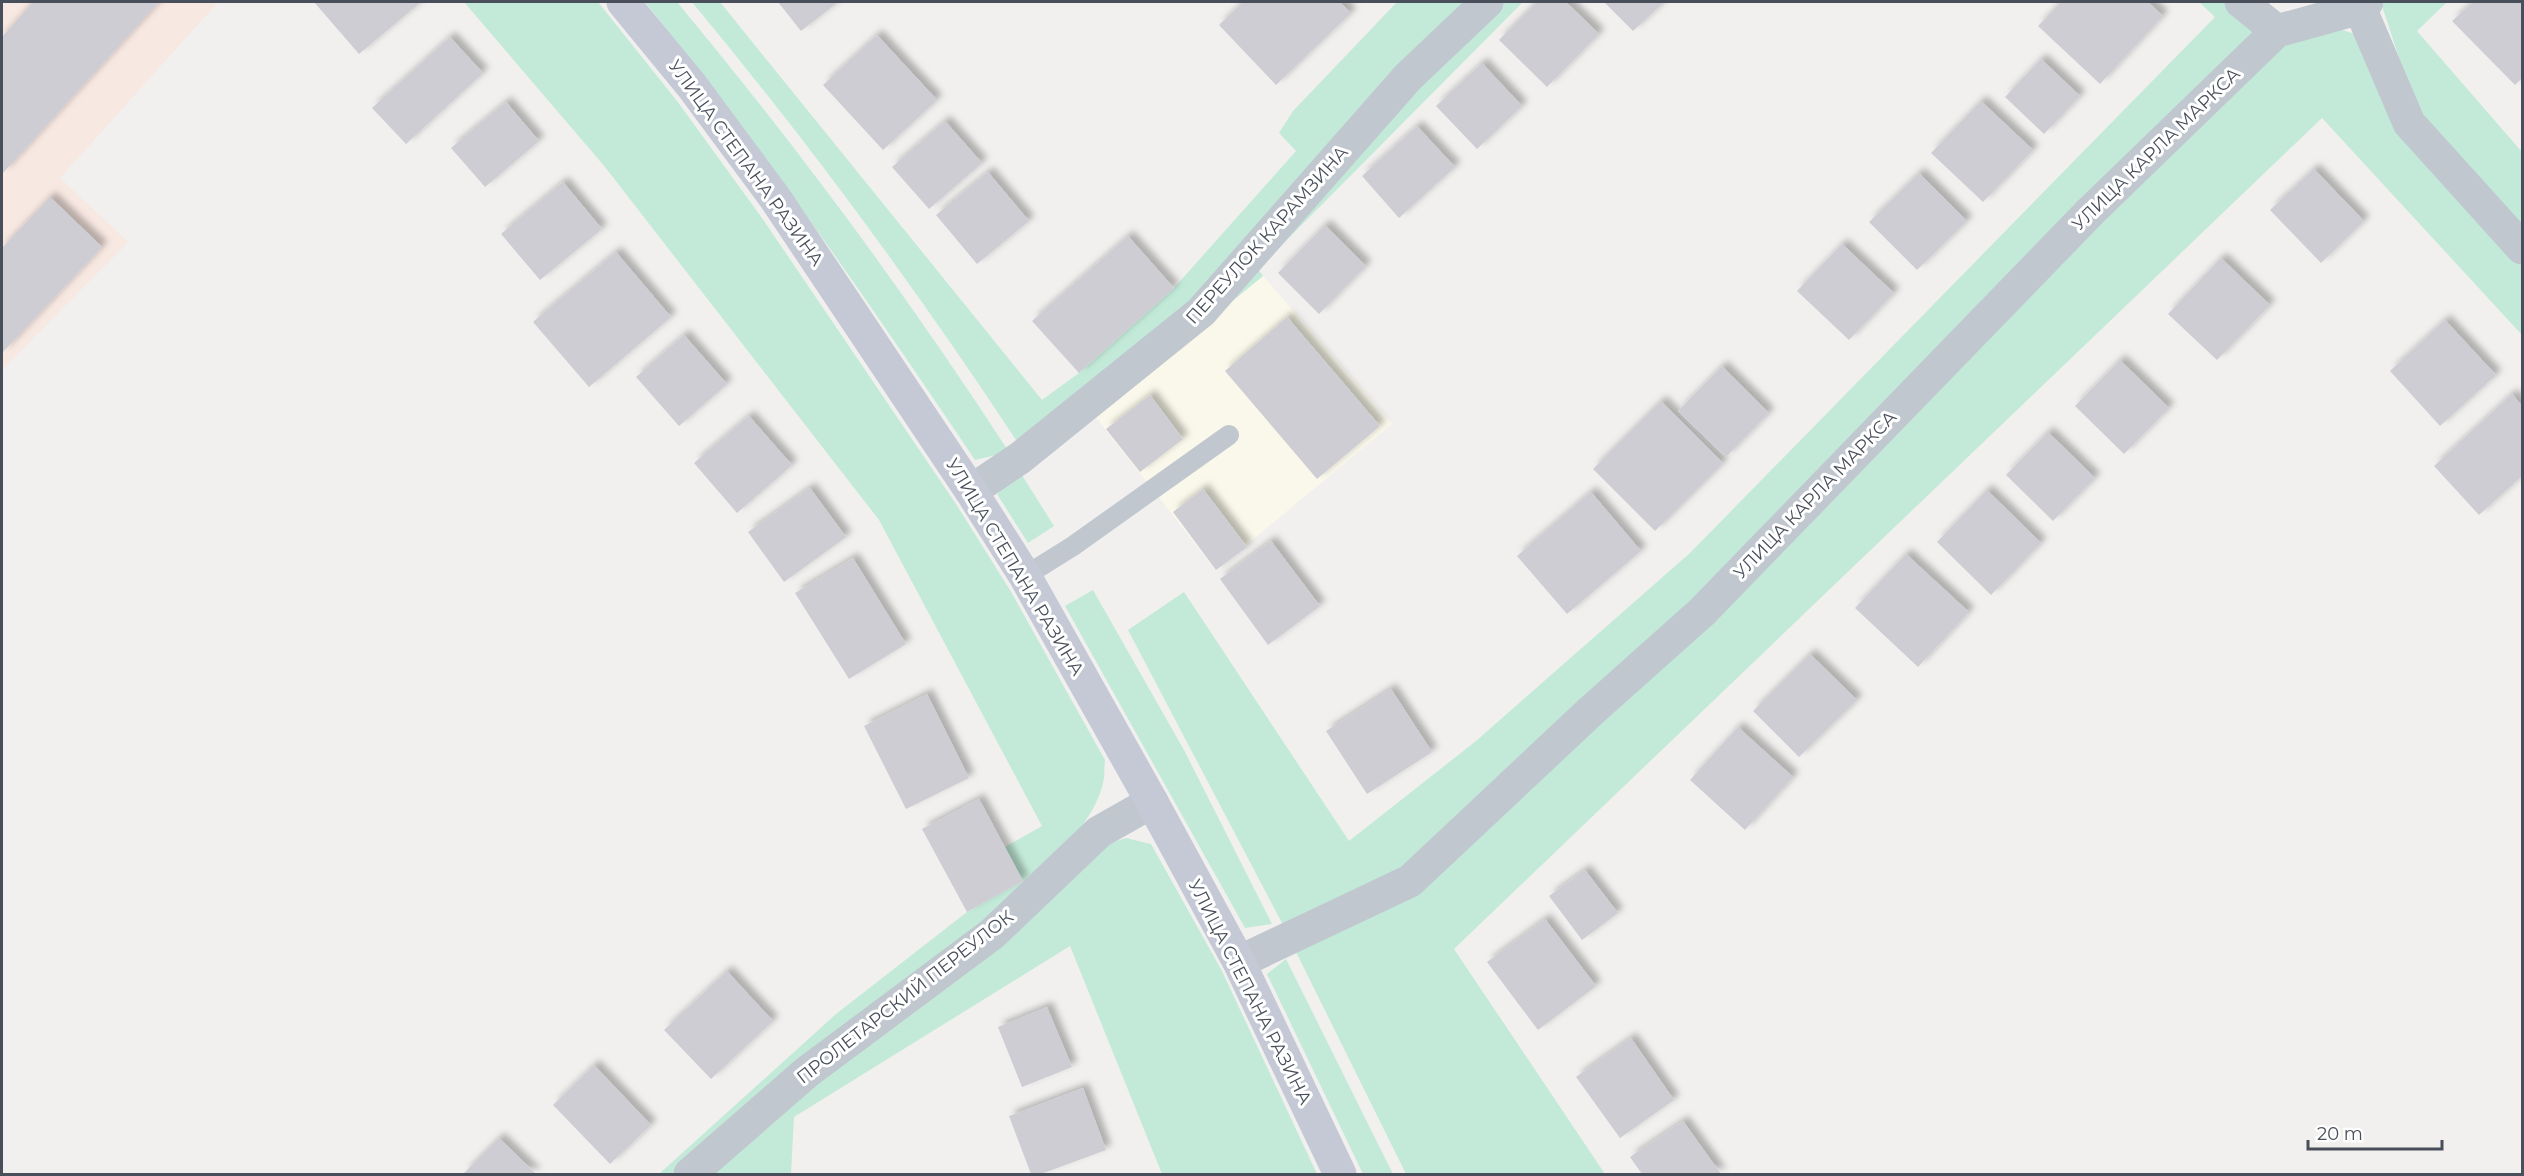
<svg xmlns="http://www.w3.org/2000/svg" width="2524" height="1176" font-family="Montserrat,sans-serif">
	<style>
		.commercial { fill: #faf8ea }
		.medical { fill: #f8e8e2 }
		.green { fill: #c3ead9 }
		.building { fill: #cdcdd3; filter: url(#shadow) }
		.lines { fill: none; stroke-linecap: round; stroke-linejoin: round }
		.lane { stroke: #c1c7cf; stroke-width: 20 }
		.street { stroke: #c1c7cf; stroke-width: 33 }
		.secondary { stroke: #c4c9d5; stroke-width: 33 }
		.labels { text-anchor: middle; stroke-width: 6; stroke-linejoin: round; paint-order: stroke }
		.street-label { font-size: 18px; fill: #494f5a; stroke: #fff }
	</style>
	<defs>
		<filter id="shadow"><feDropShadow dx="5.5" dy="-5.5" stdDeviation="3" flood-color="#0004"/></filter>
	</defs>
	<rect width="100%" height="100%" fill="#f1f0ef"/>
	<!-- commercial -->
	<path class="commercial" d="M 1263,276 L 1392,424 L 1216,570 L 1094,415 Z"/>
	<!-- medical -->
	<path class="medical" d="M 2,2 L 218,2 L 60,178 L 128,242 L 2,370 Z"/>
	<!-- green -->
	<path class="green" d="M 464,2 L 598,2 L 677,101 L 762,218 L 956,504 L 1010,590 L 1105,760 C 1104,767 1105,776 1103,783 C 1098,810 1067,847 1050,868 L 678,1174 L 659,1174 L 836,1014 L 967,912 L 1023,881 L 1005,847 L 1042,826 L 879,520 L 605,167 Z
		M 645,2 L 677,2 C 796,145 908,296 1009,452 L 975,460 C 870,304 763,148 645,2 Z
		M 692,2 L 720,2 L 1042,400 L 1079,373 L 1174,288 L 1296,151 L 1279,133 L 1293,111 L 1397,2 L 1474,2 L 1196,304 L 1020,446 C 919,292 809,143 692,2 Z
		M 1495,2 L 1523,2 L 1258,269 L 1263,276 L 1094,414 Z
		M 2199,2 L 2229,2 L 2263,30 L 1694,603 L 1408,875 L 1293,925 L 1282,923 L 1128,630 L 1184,592 L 1349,841 L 1476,741 L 1690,553 L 2215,17 Z
		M 2386,2 L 2447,2 L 2417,31 L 2522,152 L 2522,234 L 2418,115 L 2382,6 Z
		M 2339,29 L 2358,35 L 2522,263 L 2522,335 L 2322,118 L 1454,949 L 1605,1174 L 1406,1174 L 1295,950 L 1414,888 L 2090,219 L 2284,46 Z
		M 1020,472 L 1054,526 L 1028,543 L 997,494 Z
		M 1093,590 L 1184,750 L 1272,924 L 1245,928 L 1065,606 Z
		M 1126,838 L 1151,844 L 1222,971 L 1317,1174 L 1162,1174 L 1070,946 L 794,1117 L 791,1174 L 705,1174 L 1096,848 Z
		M 1286,959 L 1393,1174 L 1363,1174 L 1267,974 Z"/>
	<!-- building -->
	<path class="building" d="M 33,2 L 159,2 L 2,174 L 2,37 Z
		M 314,2 L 421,2 L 359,54 Z
		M 778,2 L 838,2 L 801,31 Z
		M 1243,2 L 1340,2 L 1351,13 L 1276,85 L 1219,25 Z
		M 1537,2 L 1566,2 L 1599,34 L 1547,87 L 1499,40 Z
		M 1604,2 L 1664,2 L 1633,31 Z
		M 2061,2 L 2148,2 L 2163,16 L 2100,84 L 2038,26 Z
		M 2473,2 L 2522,2 L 2522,78 L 2515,85 L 2452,21 Z
		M 877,35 L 937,100 L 883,150 L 823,85 Z
		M 450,37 L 483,73 L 406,144 L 372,108 Z
		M 2041,59 L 2080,96 L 2044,134 L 2005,97 Z
		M 1482,63 L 1522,106 L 1477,149 L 1436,106 Z
		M 1981,101 L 2033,150 L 1983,202 L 1931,153 Z
		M 506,102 L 539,141 L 485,187 L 451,148 Z
		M 945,121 L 982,163 L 929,209 L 892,167 Z
		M 1417,126 L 1455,167 L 1399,218 L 1362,176 Z
		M 2314,169 L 2364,221 L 2321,263 L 2270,210 Z
		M 988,172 L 1029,221 L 977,264 L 936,215 Z
		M 1919,173 L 1967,221 L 1917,270 L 1869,222 Z
		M 563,182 L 602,229 L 540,280 L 501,234 Z
		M 50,197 L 102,247 L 2,353 L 2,248 Z
		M 1325,225 L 1366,266 L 1319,314 L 1278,273 Z
		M 1128,236 L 1174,288 L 1079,373 L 1032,321 Z
		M 1842,244 L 1894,293 L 1849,340 L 1797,291 Z
		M 616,252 L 671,317 L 589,387 L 533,322 Z
		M 2221,258 L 2270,305 L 2217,360 L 2168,314 Z
		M 1287,317 L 1380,426 L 1317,479 L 1225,371 Z
		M 2445,320 L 2496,375 L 2440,426 L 2390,371 Z
		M 684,335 L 727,384 L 679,426 L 636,377 Z
		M 2120,360 L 2169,408 L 2124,454 L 2075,406 Z
		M 1722,366 L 1769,413 L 1726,457 L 1678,411 Z
		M 2512,394 L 2522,406 L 2522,476 L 2479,515 L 2434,466 Z
		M 1150,395 L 1183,439 L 1140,472 L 1106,429 Z
		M 1661,401 L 1723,463 L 1655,531 L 1593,469 Z
		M 749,416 L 792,465 L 737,513 L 694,463 Z
		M 2048,432 L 2095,478 L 2053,521 L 2006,475 Z
		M 810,488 L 846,537 L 784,582 L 748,532 Z
		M 1203,489 L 1247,547 L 1216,570 L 1173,512 Z
		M 1987,490 L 2041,543 L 1991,595 L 1937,542 Z
		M 1591,492 L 1641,551 L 1567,614 L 1517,556 Z
		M 1271,541 L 1320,606 L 1268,645 L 1220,579 Z
		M 1906,554 L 1969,612 L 1918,667 L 1855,608 Z
		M 853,558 L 906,644 L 849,679 L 795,593 Z
		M 1810,654 L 1857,700 L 1799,757 L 1753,711 Z
		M 1391,689 L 1432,752 L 1367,794 L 1326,731 Z
		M 927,694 L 969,778 L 906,809 L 864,726 Z
		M 1738,727 L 1793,777 L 1745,830 L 1690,780 Z
		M 979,799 L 1023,881 L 967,912 L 922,829 Z
		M 1585,870 L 1618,913 L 1582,940 L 1549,896 Z
		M 1545,919 L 1596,986 L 1538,1030 L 1487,962 Z
		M 727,971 L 773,1021 L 711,1079 L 664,1030 Z
		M 1047,1007 L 1072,1067 L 1022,1087 L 998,1027 Z
		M 1631,1038 L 1674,1100 L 1620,1138 L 1576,1077 Z
		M 594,1065 L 651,1125 L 610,1164 L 553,1105 Z
		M 1083,1088 L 1106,1150 L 1041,1174 L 1031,1174 L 1009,1116 Z
		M 1683,1121 L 1721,1174 L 1642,1174 L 1630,1157 Z
		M 499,1138 L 536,1174 L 463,1174 Z"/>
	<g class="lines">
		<!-- lane -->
		<path class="lane" d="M 1025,576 L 1073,546 L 1229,435"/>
		<!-- street -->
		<path class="street" d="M 2241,2 L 2277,31
			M 2360,8 L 2409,123 L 2522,248
			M 971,491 L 1020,458 L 1201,312 L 1408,77 L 1487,2
			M 1239,962 L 1410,881 L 1591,711 L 1702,612 L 2090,212 L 2277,31 L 2360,8 L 2367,2
			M 690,1174 L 807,1072 L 992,934 L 1099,832 L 1152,802"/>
		<!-- secondary -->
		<path class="secondary" d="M 623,2 L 692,86 L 775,198 L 971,491 L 1025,576 L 1152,802 L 1239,962 L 1340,1174"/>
	</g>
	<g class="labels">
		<!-- street labels -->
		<g class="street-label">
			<text transform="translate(2156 149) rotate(-44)" y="6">УЛИЦА КАРЛА МАРКСА</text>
			<text transform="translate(746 163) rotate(54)" y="6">УЛИЦА СТЕПАНА РАЗИНА</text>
			<text transform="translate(1267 235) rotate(-48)" y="6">ПЕРЕУЛОК КАРАМЗИНА</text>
			<text transform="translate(1815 495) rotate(-46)" y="6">УЛИЦА КАРЛА МАРКСА</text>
			<text transform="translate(1015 567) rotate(59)" y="6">УЛИЦА СТЕПАНА РАЗИНА</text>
			<text transform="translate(1250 992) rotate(63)" y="6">УЛИЦА СТЕПАНА РАЗИНА</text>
			<text transform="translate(905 997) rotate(-38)" y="6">ПРОЛЕТАРСКИЙ ПЕРЕУЛОК</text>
		</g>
	</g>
	<!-- border -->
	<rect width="2524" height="1176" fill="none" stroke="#494f5a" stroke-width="6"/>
	<!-- scale -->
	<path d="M2308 1140v9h134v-9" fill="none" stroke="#494f5a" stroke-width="3"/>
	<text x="2317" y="1140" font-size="18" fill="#494f5a" stroke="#ffffff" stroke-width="4.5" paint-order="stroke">20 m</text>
</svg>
